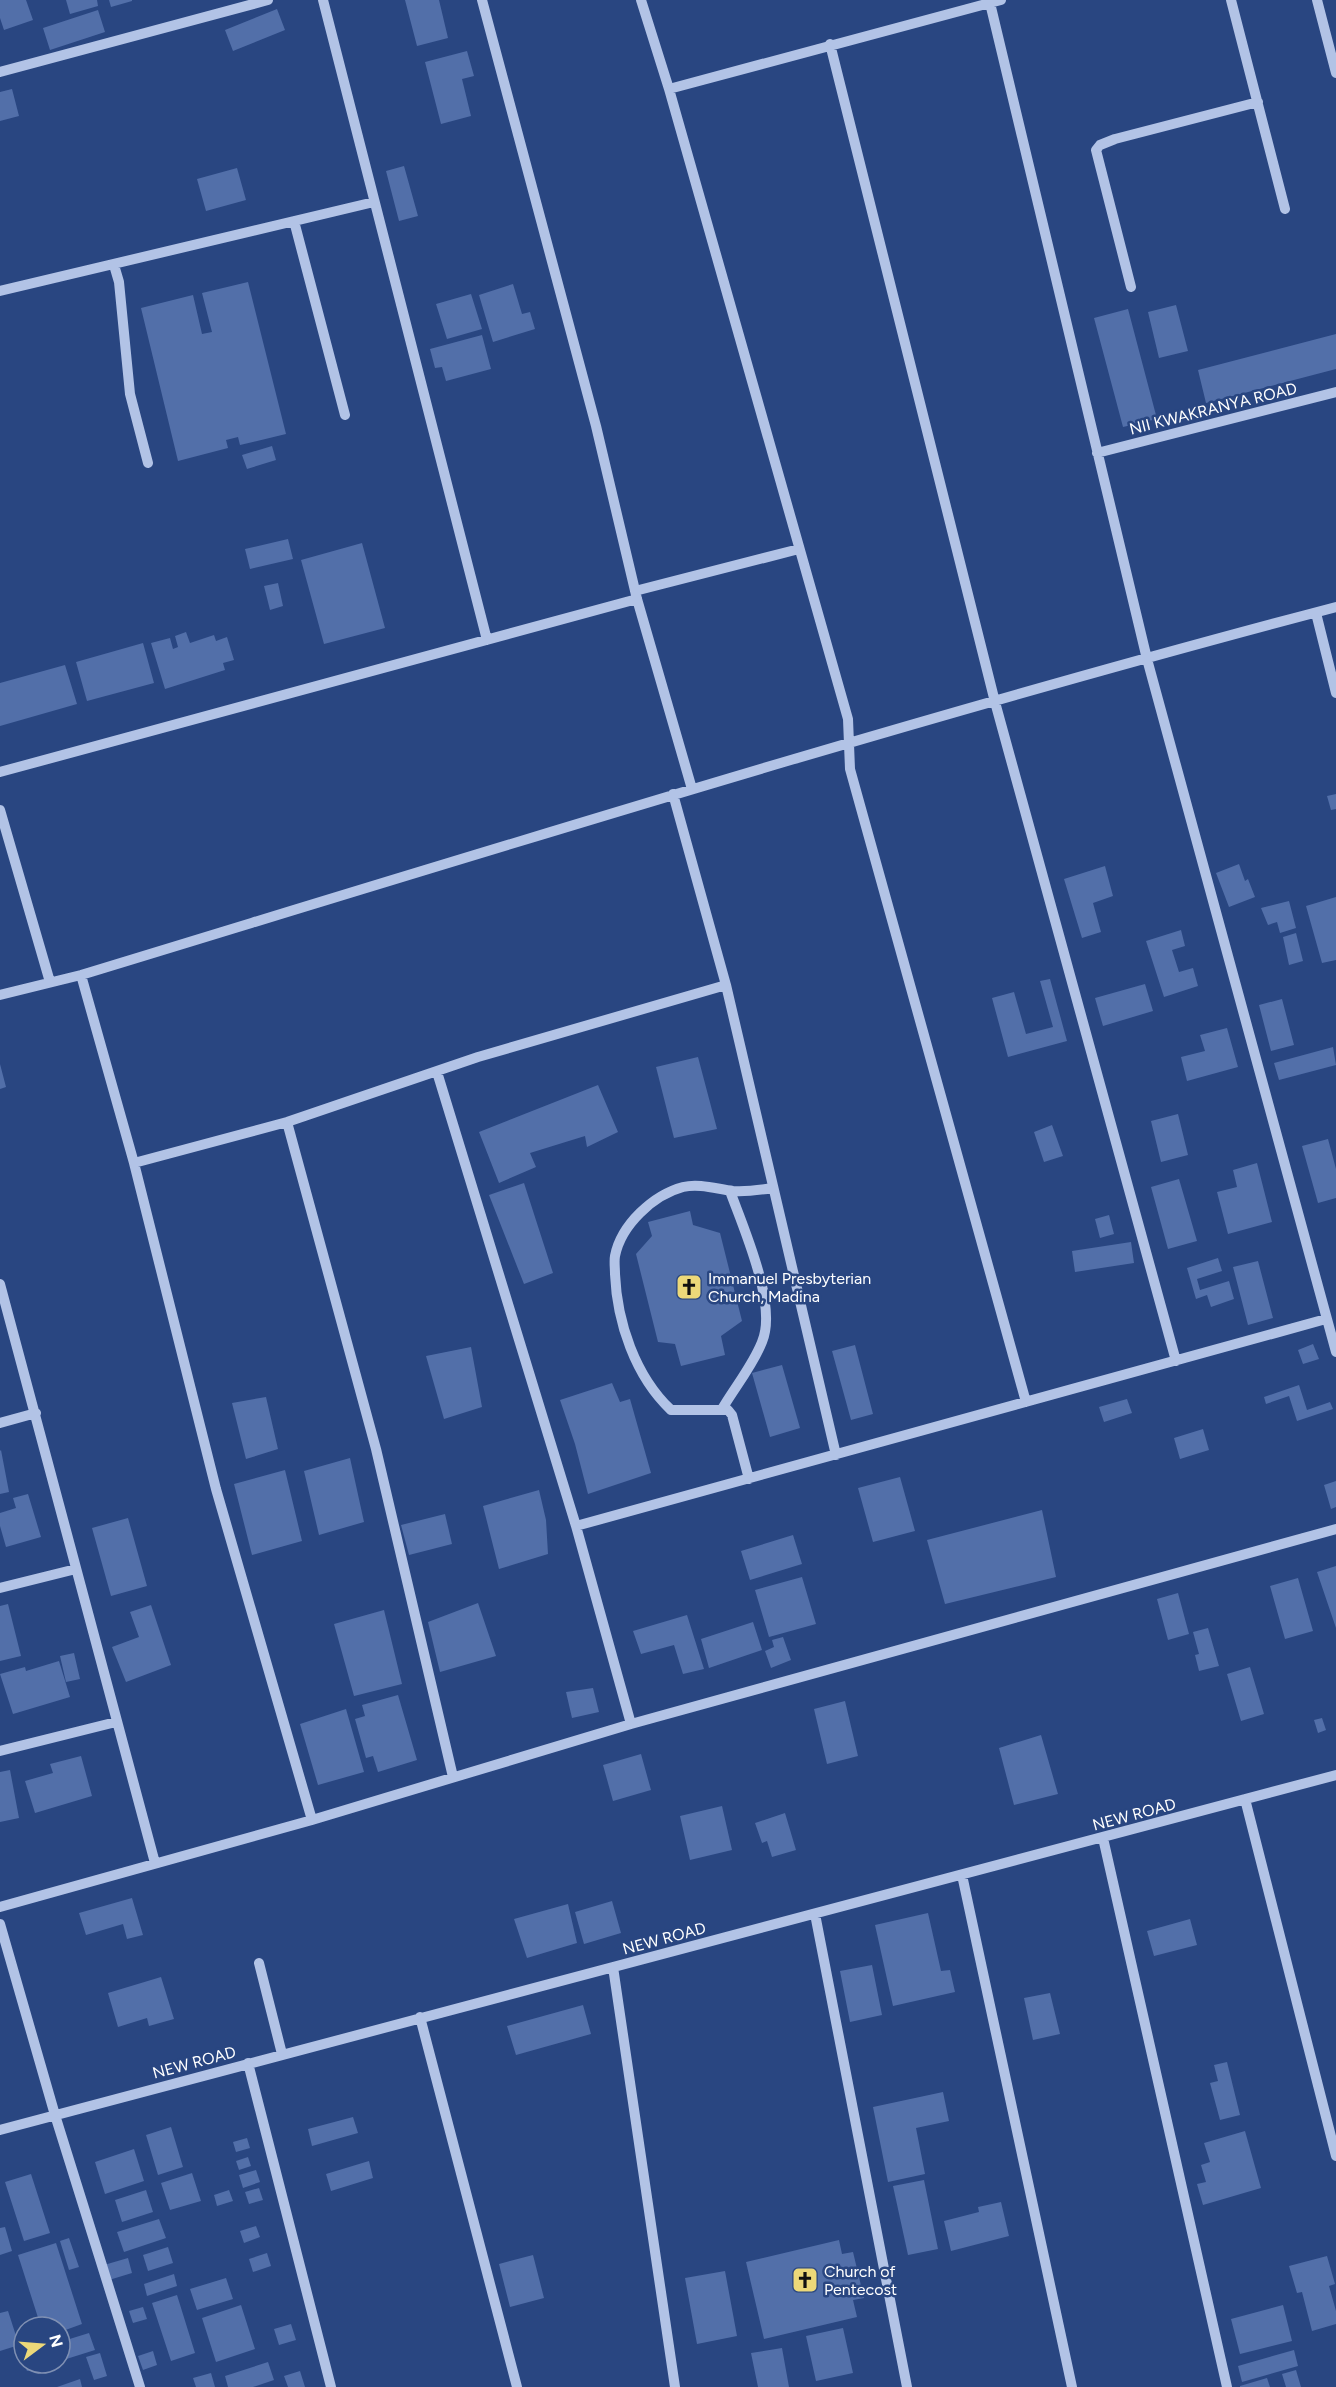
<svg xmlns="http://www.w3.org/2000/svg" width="1336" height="2387" font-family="Figtree,sans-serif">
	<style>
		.building { fill: #526fa9 }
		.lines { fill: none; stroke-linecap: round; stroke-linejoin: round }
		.minor { stroke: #b2c3e6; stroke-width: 10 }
		.labels { text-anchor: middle; stroke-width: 5; stroke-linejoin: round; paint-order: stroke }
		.street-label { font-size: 16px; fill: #fff; stroke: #294681 }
		.poi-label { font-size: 16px; fill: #fff; stroke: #294681; text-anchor: start }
	</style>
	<rect width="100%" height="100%" fill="#294681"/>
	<!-- building -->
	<path class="building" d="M 0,0 L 26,0 L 33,20 L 4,30 L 0,18 Z
		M 66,0 L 97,0 L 98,6 L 70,14 Z
		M 109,0 L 132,0 L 132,1 L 111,7 Z
		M 405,0 L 439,0 L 448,38 L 417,46 Z
		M 277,9 L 285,30 L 233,51 L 225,30 Z
		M 98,10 L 105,32 L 50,50 L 43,28 Z
		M 467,51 L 474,76 L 462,79 L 471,116 L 441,124 L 425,62 Z
		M 12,89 L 19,116 L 0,121 L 0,92 Z
		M 404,166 L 418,216 L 399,221 L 386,171 Z
		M 237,168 L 246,200 L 206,211 L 197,179 Z
		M 248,282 L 286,434 L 240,445 L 238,437 L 226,440 L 228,448 L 178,461 L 141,308 L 193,295 L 202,334 L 212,332 L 202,293 Z
		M 513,284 L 522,314 L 530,312 L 535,329 L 493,342 L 479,295 Z
		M 471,294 L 482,329 L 447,339 L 436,304 Z
		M 1176,305 L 1188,351 L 1159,358 L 1148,312 Z
		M 1128,309 L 1157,419 L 1123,427 L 1094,318 Z
		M 1336,334 L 1336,369 L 1206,403 L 1198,370 Z
		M 482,335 L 491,369 L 446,381 L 442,367 L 435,368 L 430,349 Z
		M 272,446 L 276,460 L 247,469 L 242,455 Z
		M 288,539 L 293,559 L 250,569 L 245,549 Z
		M 362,543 L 385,628 L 324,644 L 301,560 Z
		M 278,583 L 283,606 L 270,610 L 264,586 Z
		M 186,632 L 190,643 L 214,635 L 216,641 L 227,637 L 234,660 L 223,663 L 225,670 L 165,689 L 151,643 L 170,638 L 173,649 L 178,647 L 175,636 Z
		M 143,643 L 154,683 L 87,701 L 76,662 Z
		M 65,665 L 77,704 L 0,726 L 0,683 Z
		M 1336,794 L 1336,809 L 1331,810 L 1327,796 Z
		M 1239,864 L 1245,881 L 1248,879 L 1255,897 L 1229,907 L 1216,873 Z
		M 1105,866 L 1113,896 L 1093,903 L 1101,932 L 1082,938 L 1064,879 Z
		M 1336,897 L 1336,960 L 1322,963 L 1306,906 Z
		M 1289,901 L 1296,928 L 1280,933 L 1277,922 L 1268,925 L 1261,908 Z
		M 1181,930 L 1185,946 L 1172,950 L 1179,972 L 1193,968 L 1198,986 L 1164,997 L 1146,941 Z
		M 1296,933 L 1303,961 L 1289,965 L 1283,937 Z
		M 1050,979 L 1067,1041 L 1008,1057 L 992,998 L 1014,992 L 1026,1034 L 1053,1027 L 1040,981 Z
		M 1145,984 L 1153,1011 L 1103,1026 L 1095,998 Z
		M 1282,999 L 1294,1045 L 1271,1051 L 1259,1005 Z
		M 1227,1028 L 1238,1067 L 1187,1081 L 1181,1057 L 1205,1051 L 1200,1035 Z
		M 1333,1047 L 1336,1065 L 1279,1080 L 1274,1063 Z
		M 698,1057 L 717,1129 L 674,1138 L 656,1067 Z
		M 0,1064 L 6,1087 L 0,1089 Z
		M 598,1085 L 618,1132 L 587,1147 L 585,1136 L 530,1153 L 536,1167 L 499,1183 L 479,1132 Z
		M 1178,1114 L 1188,1155 L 1161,1162 L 1151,1121 Z
		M 1052,1125 L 1063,1156 L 1044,1162 L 1034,1132 Z
		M 1328,1139 L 1336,1169 L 1336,1198 L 1318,1203 L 1302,1146 Z
		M 1257,1163 L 1272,1222 L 1228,1234 L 1217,1192 L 1237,1187 L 1233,1170 Z
		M 1179,1179 L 1197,1241 L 1168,1249 L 1151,1187 Z
		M 524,1183 L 553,1273 L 524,1284 L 489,1195 Z
		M 690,1211 L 693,1225 L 720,1233 L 742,1321 L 721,1336 L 725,1355 L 681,1366 L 675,1344 L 658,1342 L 636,1254 L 652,1236 L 648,1222 Z
		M 1109,1215 L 1114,1234 L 1100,1238 L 1095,1219 Z
		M 1131,1242 L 1134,1263 L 1075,1272 L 1072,1251 Z
		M 1218,1258 L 1222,1271 L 1197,1279 L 1200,1290 L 1229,1281 L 1234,1299 L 1211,1307 L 1207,1295 L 1196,1299 L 1187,1268 Z
		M 1258,1261 L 1273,1318 L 1248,1325 L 1233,1267 Z
		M 1313,1344 L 1319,1359 L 1303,1364 L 1298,1350 Z
		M 855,1345 L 873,1414 L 851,1420 L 832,1351 Z
		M 471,1347 L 482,1407 L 444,1419 L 426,1356 Z
		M 782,1365 L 800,1428 L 770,1437 L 752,1373 Z
		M 612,1383 L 620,1402 L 630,1399 L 651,1473 L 588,1494 L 575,1444 L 560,1400 Z
		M 1299,1385 L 1307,1410 L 1330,1402 L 1333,1409 L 1297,1421 L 1289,1396 L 1266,1404 L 1264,1397 Z
		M 266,1397 L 278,1449 L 246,1459 L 232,1403 Z
		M 1127,1399 L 1132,1413 L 1104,1422 L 1099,1407 Z
		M 1203,1429 L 1209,1450 L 1180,1459 L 1174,1438 Z
		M 1,1450 L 9,1492 L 0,1494 L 0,1451 Z
		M 350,1458 L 364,1522 L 319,1535 L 304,1471 Z
		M 285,1470 L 302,1541 L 252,1555 L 234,1484 Z
		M 900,1477 L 915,1531 L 873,1542 L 858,1488 Z
		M 1336,1481 L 1336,1507 L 1331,1509 L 1324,1485 Z
		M 539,1490 L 546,1520 L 548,1554 L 499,1569 L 483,1506 Z
		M 28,1494 L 41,1537 L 6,1547 L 0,1526 L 0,1513 L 16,1508 L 13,1498 Z
		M 1042,1510 L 1056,1577 L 945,1604 L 927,1540 Z
		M 445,1514 L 452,1544 L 409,1555 L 401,1525 Z
		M 128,1518 L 147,1586 L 111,1596 L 92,1528 Z
		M 793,1535 L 802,1564 L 750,1580 L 741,1551 Z
		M 1336,1566 L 1336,1628 L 1317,1572 Z
		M 802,1577 L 816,1624 L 769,1637 L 755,1590 Z
		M 1298,1578 L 1313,1631 L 1285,1639 L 1270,1586 Z
		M 1178,1593 L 1189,1634 L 1168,1640 L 1157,1599 Z
		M 478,1603 L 496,1656 L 440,1672 L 428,1622 Z
		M 8,1604 L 21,1656 L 0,1661 L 0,1606 Z
		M 151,1605 L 171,1665 L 126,1682 L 112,1647 L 139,1637 L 130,1612 Z
		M 384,1610 L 402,1684 L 354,1696 L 334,1624 Z
		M 687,1615 L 704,1669 L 683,1674 L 674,1645 L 641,1654 L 633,1631 Z
		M 753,1622 L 762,1650 L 709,1668 L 701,1639 Z
		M 1208,1628 L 1219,1666 L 1199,1671 L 1195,1655 L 1199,1654 L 1193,1632 Z
		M 783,1637 L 791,1660 L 771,1668 L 765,1651 L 774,1647 L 772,1640 Z
		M 74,1653 L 80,1679 L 66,1682 L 60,1656 Z
		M 59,1661 L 70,1697 L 13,1714 L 0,1674 L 25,1667 L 26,1671 Z
		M 1250,1667 L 1264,1714 L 1241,1721 L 1227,1674 Z
		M 593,1688 L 599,1712 L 572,1718 L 566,1692 Z
		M 398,1695 L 417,1760 L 378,1772 L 373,1756 L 366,1758 L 355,1719 L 365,1716 L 362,1705 Z
		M 845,1701 L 858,1756 L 827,1764 L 814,1709 Z
		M 346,1709 L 364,1772 L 318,1785 L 300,1724 Z
		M 1322,1718 L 1326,1730 L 1318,1733 L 1314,1720 Z
		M 1041,1735 L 1058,1794 L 1014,1805 L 999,1748 Z
		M 641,1754 L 651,1790 L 613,1801 L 603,1765 Z
		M 81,1756 L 92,1796 L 35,1813 L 25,1781 L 53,1773 L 50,1764 Z
		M 10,1770 L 19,1818 L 0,1822 L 0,1772 Z
		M 722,1806 L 732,1850 L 690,1860 L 680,1816 Z
		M 785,1813 L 796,1850 L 772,1857 L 767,1841 L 762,1843 L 755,1823 Z
		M 132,1898 L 143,1935 L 127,1939 L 123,1924 L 86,1935 L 79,1913 Z
		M 612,1901 L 621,1933 L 584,1944 L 575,1912 Z
		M 568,1904 L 577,1943 L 527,1958 L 514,1919 Z
		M 928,1913 L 941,1971 L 950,1970 L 955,1992 L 893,2006 L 875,1925 Z
		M 1190,1919 L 1197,1945 L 1154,1956 L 1147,1931 Z
		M 872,1965 L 882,2015 L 850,2022 L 840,1971 Z
		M 161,1977 L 174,2019 L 149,2026 L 147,2018 L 118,2027 L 108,1993 Z
		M 1050,1993 L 1060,2034 L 1033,2040 L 1024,1998 Z
		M 583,2005 L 591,2034 L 516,2055 L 507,2026 Z
		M 1227,2062 L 1240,2115 L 1220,2120 L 1210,2083 L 1218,2081 L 1214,2065 Z
		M 943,2092 L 949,2121 L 916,2128 L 925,2174 L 888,2182 L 873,2107 Z
		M 353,2117 L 358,2133 L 312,2146 L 308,2129 Z
		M 171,2127 L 183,2167 L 158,2175 L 146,2135 Z
		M 1245,2131 L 1261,2188 L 1203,2205 L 1197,2184 L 1206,2182 L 1201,2165 L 1210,2162 L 1204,2143 Z
		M 247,2138 L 250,2148 L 236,2152 L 233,2142 Z
		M 134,2149 L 144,2181 L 105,2194 L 95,2162 Z
		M 248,2157 L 251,2166 L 239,2170 L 236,2161 Z
		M 369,2161 L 373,2178 L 331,2191 L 326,2174 Z
		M 256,2170 L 260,2182 L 243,2188 L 239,2175 Z
		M 192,2173 L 201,2201 L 170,2210 L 161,2183 Z
		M 31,2174 L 50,2233 L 24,2241 L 5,2182 Z
		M 924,2180 L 938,2249 L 908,2255 L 893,2186 Z
		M 259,2188 L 263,2200 L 249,2204 L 245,2192 Z
		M 146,2190 L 153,2212 L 122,2222 L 115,2200 Z
		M 229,2190 L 233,2201 L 217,2206 L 214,2195 Z
		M 1001,2202 L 1009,2236 L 951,2251 L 944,2221 L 979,2212 L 978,2207 Z
		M 159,2219 L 166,2238 L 124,2252 L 117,2232 Z
		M 256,2226 L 260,2237 L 244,2243 L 240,2231 Z
		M 5,2227 L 12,2251 L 0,2255 L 0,2228 Z
		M 69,2238 L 79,2267 L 69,2270 L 60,2241 Z
		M 839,2240 L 842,2254 L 853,2252 L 864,2298 L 853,2300 L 857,2317 L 764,2339 L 746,2262 Z
		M 56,2243 L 82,2324 L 60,2332 L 60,2327 L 41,2327 L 18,2255 Z
		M 168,2247 L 173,2263 L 148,2271 L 143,2255 Z
		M 267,2253 L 271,2266 L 253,2272 L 249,2259 Z
		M 533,2255 L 544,2298 L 510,2307 L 499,2264 Z
		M 1327,2256 L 1335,2284 L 1329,2286 L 1336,2311 L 1336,2324 L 1312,2331 L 1302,2292 L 1297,2293 L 1289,2266 Z
		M 128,2258 L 132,2273 L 109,2280 L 104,2265 Z
		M 725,2271 L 737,2336 L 697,2344 L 685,2278 Z
		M 174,2274 L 177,2286 L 147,2296 L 144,2284 Z
		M 226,2278 L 233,2299 L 197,2310 L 190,2289 Z
		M 177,2295 L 195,2353 L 171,2361 L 152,2303 Z
		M 241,2305 L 255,2349 L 216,2362 L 202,2318 Z
		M 1283,2305 L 1292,2341 L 1240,2354 L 1231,2319 Z
		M 143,2307 L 147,2319 L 133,2323 L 129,2311 Z
		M 8,2311 L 19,2345 L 0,2351 L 0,2313 Z
		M 291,2324 L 296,2340 L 279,2345 L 274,2329 Z
		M 843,2328 L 853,2373 L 816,2381 L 806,2336 Z
		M 89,2333 L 95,2350 L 60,2361 L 60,2342 Z
		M 782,2348 L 789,2387 L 758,2387 L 751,2353 Z
		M 1294,2350 L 1298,2366 L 1242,2382 L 1238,2366 Z
		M 153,2351 L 157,2365 L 143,2370 L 138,2356 Z
		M 100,2353 L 107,2376 L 94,2380 L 86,2357 Z
		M 268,2362 L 274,2380 L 253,2387 L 228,2387 L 225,2376 Z
		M 24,2363 L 52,2363 L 52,2364 L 27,2371 Z
		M 1296,2370 L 1301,2387 L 1286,2387 L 1282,2374 Z
		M 300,2371 L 305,2387 L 288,2387 L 284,2376 Z
		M 211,2373 L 215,2387 L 196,2387 L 193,2378 Z
		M 1267,2378 L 1270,2387 L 1240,2387 L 1240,2386 Z
		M 80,2379 L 82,2387 L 57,2387 Z"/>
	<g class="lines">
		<!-- minor -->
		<path class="minor" d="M 323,0 L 487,640
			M 482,0 L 596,426 L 637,599 L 692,789
			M 641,0 L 669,89 L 848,719 L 850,769 L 1026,1402
			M 1231,0 L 1285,209
			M 1317,0 L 1336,73
			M 990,3 L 1147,659 L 1336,1352
			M 830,44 L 995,702 L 1176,1361
			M 0,72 L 268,0
			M 669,89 L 1001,0
			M 294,221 L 345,415
			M 114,265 L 119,282 L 130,394 L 148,463
			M 1131,287 L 1096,150 L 1100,145 L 1115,139 L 1258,102
			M 0,291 L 374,202
			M 1097,453 L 1336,392
			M 635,591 L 799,549
			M 1316,613 L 1336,693
			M 0,772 L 637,599
			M 673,794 L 726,985 L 836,1455
			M 0,810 L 50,982
			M 81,975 L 134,1163 L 216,1489 L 312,1820
			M 0,995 L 81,975 C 498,848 914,718 1336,607
			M 437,1072 L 576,1526 L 631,1724
			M 287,1122 L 376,1449 L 453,1777
			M 134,1163 L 287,1122 L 478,1057 L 726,985
			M 0,1284 L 155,1863
			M 722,1409 C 735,1387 753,1365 762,1342 C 778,1305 743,1227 730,1191
			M 0,1423 L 36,1413
			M 749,1479 L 732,1415 L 728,1410 L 671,1410 C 635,1376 617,1322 615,1274 C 615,1268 614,1261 615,1256 C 621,1225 653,1195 683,1187 C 699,1183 717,1189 733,1191 C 746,1192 760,1190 773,1188
			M 576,1526 L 1326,1319
			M 0,1588 L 76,1569
			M 0,1751 L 116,1722
			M 1245,1799 L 1336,2156
			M 1103,1838 L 1227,2387
			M 962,1875 L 1072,2387
			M 0,1907 L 312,1820 L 631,1724 L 1336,1529
			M 815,1914 L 907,2387
			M 0,1924 L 55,2115 L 140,2387
			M 259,1963 L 282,2054
			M 613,1967 L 675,2387
			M 420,2017 L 517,2387
			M 248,2063 L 331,2387
			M 0,2130 L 1336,1775"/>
	</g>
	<!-- icons -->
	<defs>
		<g id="church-square" transform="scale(1.35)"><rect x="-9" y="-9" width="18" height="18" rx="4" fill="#ecd879" stroke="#294681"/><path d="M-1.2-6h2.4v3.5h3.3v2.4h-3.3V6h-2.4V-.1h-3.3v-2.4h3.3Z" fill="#111"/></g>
	</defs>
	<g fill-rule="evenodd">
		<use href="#church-square" x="689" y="1287"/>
		<use href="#church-square" x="805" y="2280"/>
	</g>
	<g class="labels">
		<!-- street labels -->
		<g class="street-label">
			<text transform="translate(1213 408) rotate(-14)" y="6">NII KWAKRANYA ROAD</text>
			<text transform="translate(1134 1814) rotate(-15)" y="6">NEW ROAD</text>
			<text transform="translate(664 1938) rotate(-15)" y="6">NEW ROAD</text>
			<text transform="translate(194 2062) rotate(-15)" y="6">NEW ROAD</text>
		</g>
		<!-- poi labels -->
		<g class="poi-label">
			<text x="708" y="1284">Immanuel Presbyterian<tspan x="708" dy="18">Church, Madina</tspan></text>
			<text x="824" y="2277">Church of<tspan x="824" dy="18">Pentecost</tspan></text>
		</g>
	</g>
	<!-- north arrow -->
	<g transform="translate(42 2345) rotate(74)"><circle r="28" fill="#294681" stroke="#7f90b3" stroke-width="1.5"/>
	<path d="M0-4.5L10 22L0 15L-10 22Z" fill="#ecd879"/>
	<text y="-9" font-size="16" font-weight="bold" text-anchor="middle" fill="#ffffff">N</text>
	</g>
</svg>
